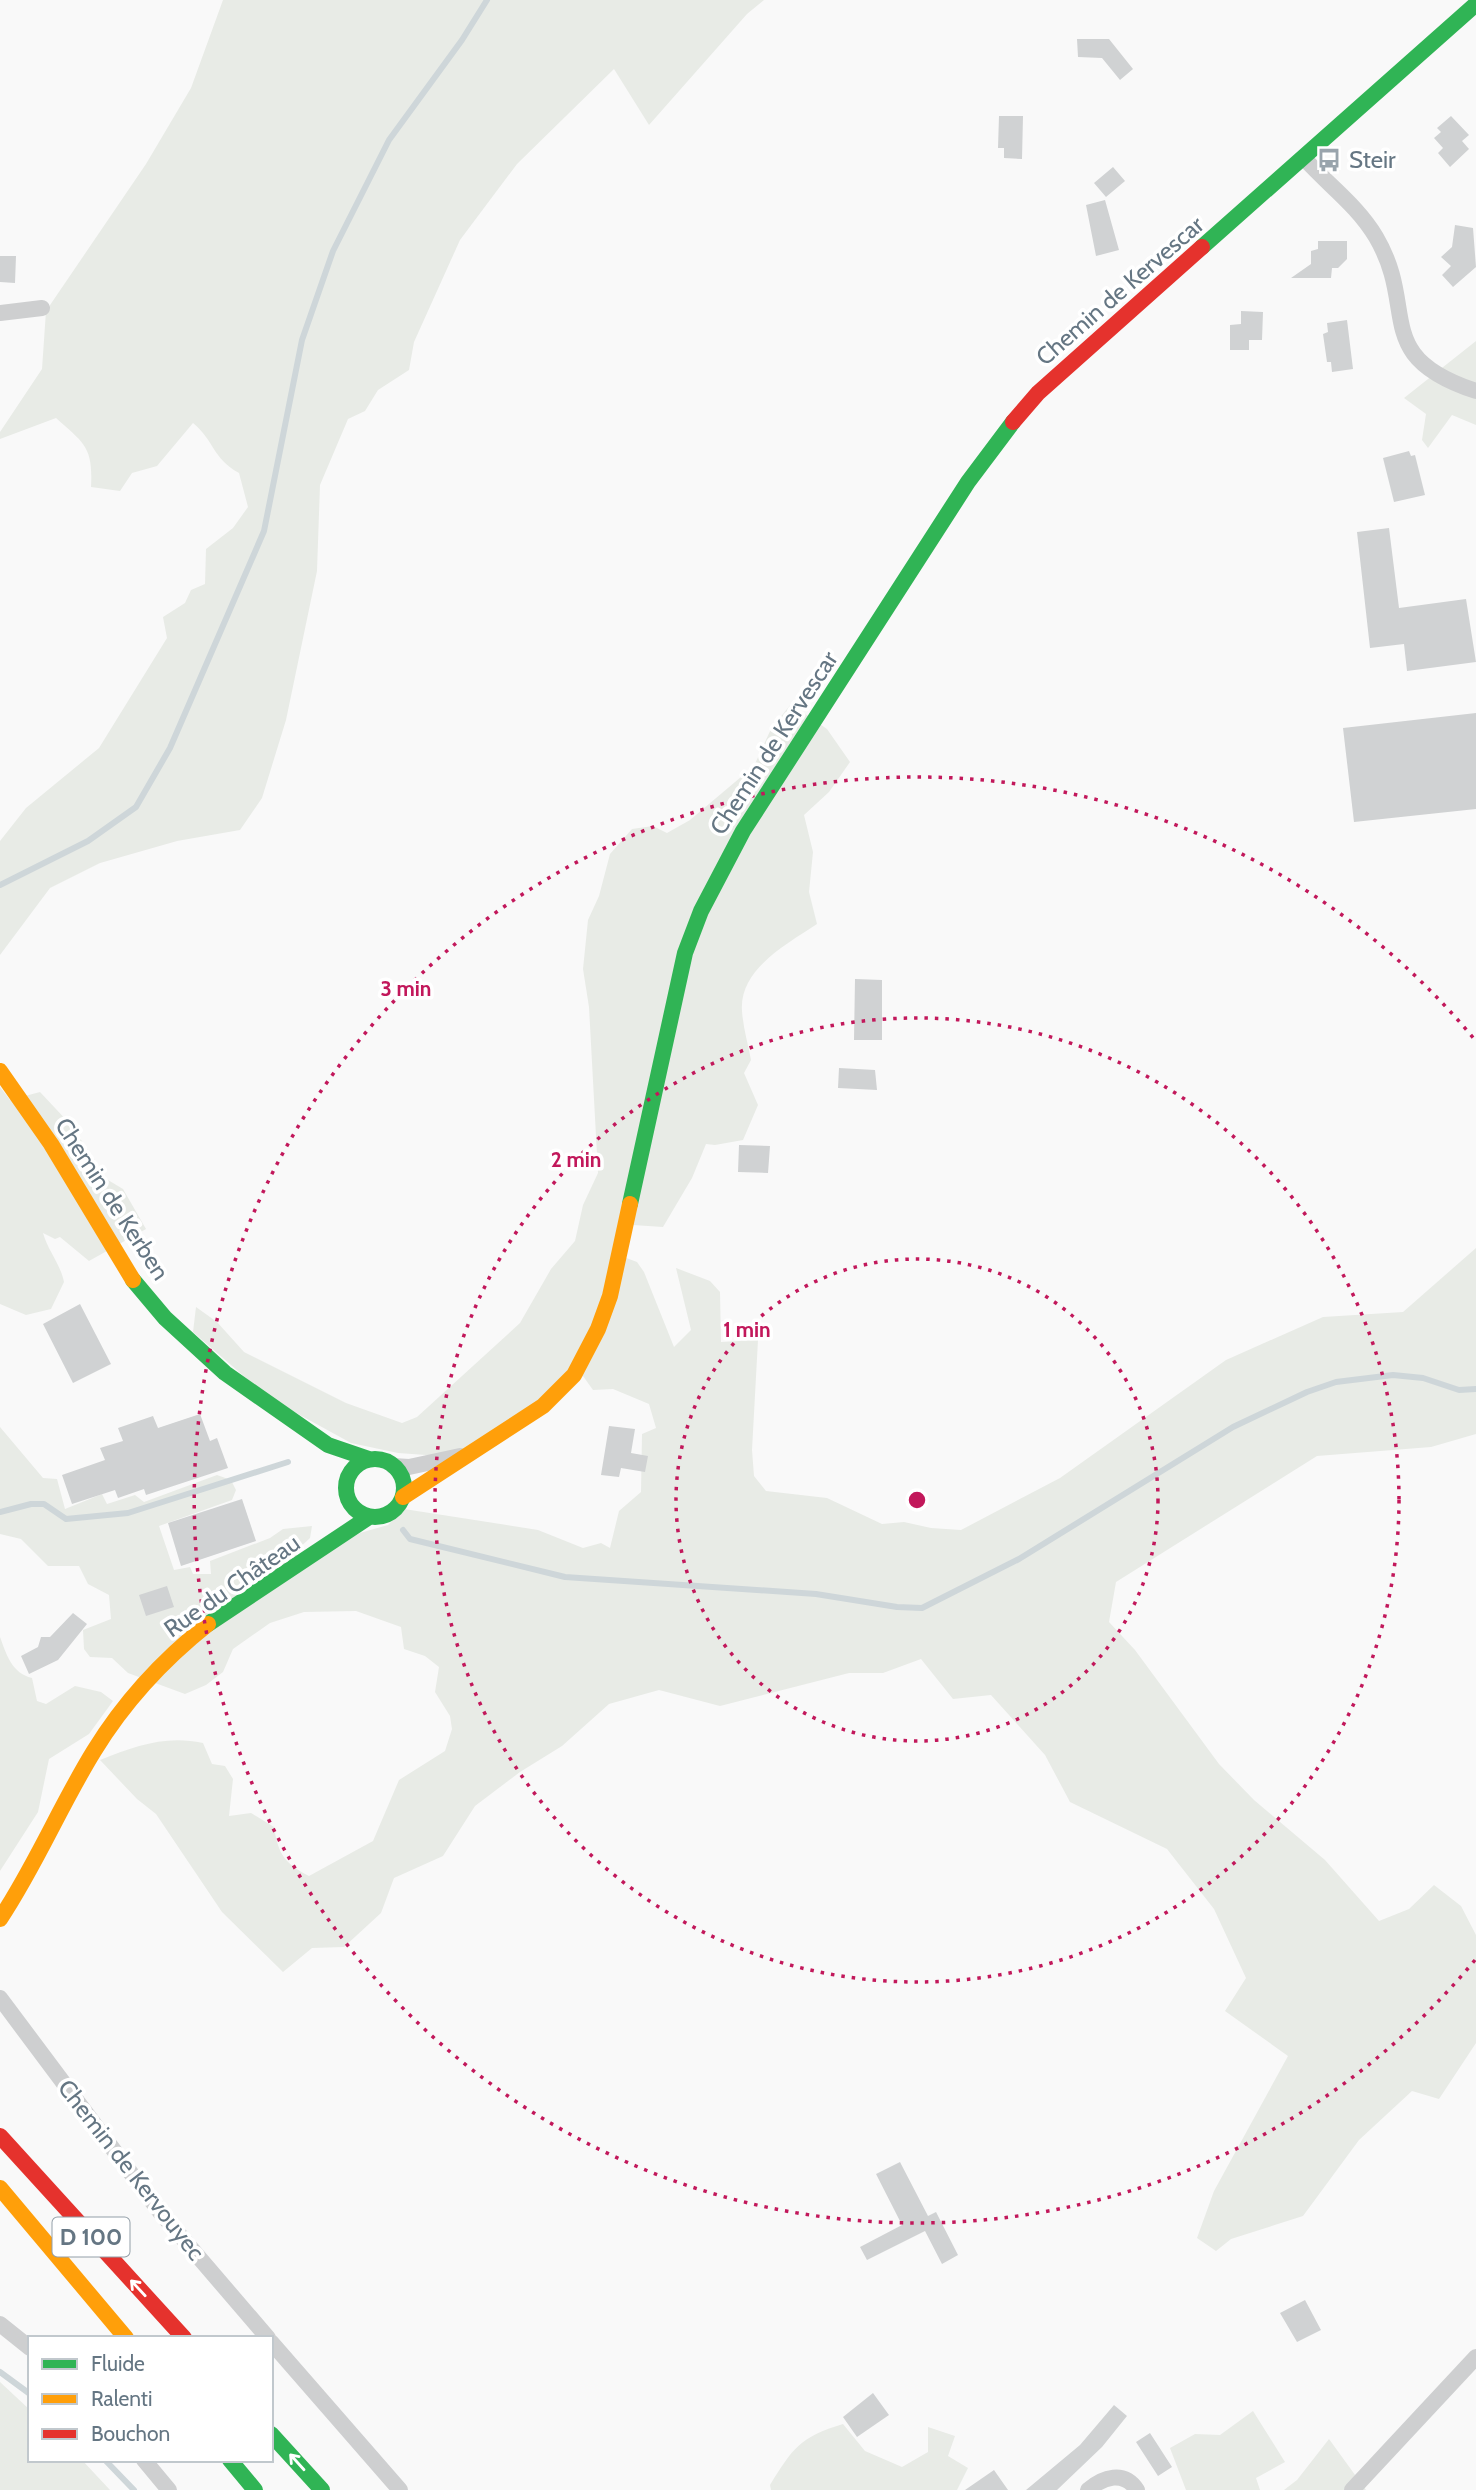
<svg xmlns="http://www.w3.org/2000/svg" width="1476" height="2490" font-family="Cabin,sans-serif">
	<style>
		.green { fill: #e8ebe6 }
		.lines { fill: none; stroke-linecap: round; stroke-linejoin: round }
		.stream { stroke: #ced6d9; stroke-width: 6 }
		.building { fill: #d0d2d3 }
		.street { stroke: #cecfd0; stroke-width: 16 }
		.fast { stroke: #30b455; stroke-width: 16 }
		.slow { stroke: #ff9f0a; stroke-width: 16 }
		.jam { stroke: #e5322d; stroke-width: 16 }
		.oneway { stroke: #fff }
		.ring { fill: none; stroke: #c2185b; stroke-width: 3.5; stroke-dasharray: 3.5 7 }
		.labels { text-anchor: middle; stroke-width: 7; stroke-linejoin: round; paint-order: stroke }
		.shield { fill: #fff; stroke: #939fa8; stroke-width: 2 }
		.shield-label { font-size: 23px; font-weight: bold; fill: #657683 }
		.poi-label { font-size: 24px; fill: #657683; stroke: #fff; text-anchor: start }
		.street-label { font-size: 24px; fill: #657683; stroke: #fff }
		.centre { fill: #c2185b; stroke: #fff; stroke-width: 3.5 }
		.ring-label { font-size: 21px; text-anchor: middle; font-weight: bold; fill: #c2185b; stroke: #fff; stroke-width: 7; stroke-linejoin: round; paint-order: stroke }
	</style>
	<rect width="100%" height="100%" fill="#f9f9f9"/>
	<!-- green -->
	<path class="green" d="M 223,0 L 764,0 L 747,14 L 649,125 L 614,69 L 517,164 L 460,240 L 414,342 L 409,370 L 378,390 L 365,411 L 348,419 L 320,485 L 317,571 L 286,720 L 262,798 L 240,830 L 177,841 L 100,863 L 50,888 L 0,955 L 0,841 L 26,808 L 99,748 L 167,638 L 163,617 L 185,603 L 191,590 L 205,584 L 206,549 L 233,528 L 248,507 L 239,473 C 212,458 214,440 193,423 L 157,466 L 132,473 L 120,491 L 91,487 C 93,447 85,444 56,418 L 0,439 L 0,432 L 42,369 L 46,311 L 146,164 L 191,88 Z
		M 1476,341 L 1476,425 L 1452,415 L 1428,448 L 1422,440 L 1426,414 L 1404,398 Z
		M 791,704 L 827,729 L 850,762 L 829,792 L 804,815 L 813,852 L 809,892 L 817,924 C 787,944 739,969 742,1011 C 743,1027 748,1044 751,1060 L 744,1073 L 758,1105 L 743,1140 L 715,1145 L 706,1144 L 692,1178 L 663,1227 L 618,1224 L 613,1253 L 637,1262 L 644,1272 L 674,1347 L 691,1330 L 676,1268 L 710,1281 L 720,1292 L 721,1342 L 758,1340 L 752,1450 L 754,1476 L 766,1491 L 827,1498 L 882,1524 L 904,1522 L 931,1528 L 961,1530 L 1060,1478 L 1226,1360 L 1323,1317 L 1403,1312 L 1476,1248 L 1476,1434 L 1431,1447 L 1317,1456 L 1116,1582 L 1109,1622 L 1135,1650 L 1219,1764 L 1254,1800 L 1325,1860 L 1379,1921 L 1409,1909 L 1434,1885 L 1461,1906 L 1476,1935 L 1476,2043 L 1439,2099 L 1412,2091 L 1359,2140 L 1303,2216 L 1231,2239 L 1216,2251 L 1197,2238 L 1214,2191 L 1288,2056 L 1225,2011 L 1246,1978 L 1214,1909 L 1167,1849 L 1070,1802 L 1045,1755 L 991,1695 L 953,1699 L 921,1659 L 883,1673 L 849,1673 L 720,1706 L 659,1690 L 609,1704 L 562,1746 L 520,1772 L 475,1806 L 443,1856 L 394,1878 L 381,1913 L 344,1947 L 312,1948 L 283,1972 L 222,1912 L 156,1814 L 137,1799 L 100,1760 C 136,1746 165,1735 203,1743 L 212,1764 L 225,1766 L 233,1779 L 229,1816 L 251,1813 L 274,1827 C 278,1854 285,1864 309,1876 L 373,1841 L 399,1780 L 445,1751 L 452,1729 L 450,1716 L 435,1692 L 439,1667 L 425,1656 L 404,1649 L 401,1627 L 356,1611 L 304,1612 L 270,1623 L 233,1649 L 223,1672 L 206,1685 L 185,1694 L 128,1673 L 112,1658 L 90,1657 L 84,1649 L 83,1630 L 111,1619 L 109,1595 L 88,1584 L 79,1566 L 48,1566 L 21,1539 L 0,1534 L 0,1427 L 43,1478 L 57,1479 L 65,1509 L 102,1494 L 107,1504 L 135,1495 L 144,1502 L 217,1475 L 231,1480 L 236,1490 L 232,1500 L 159,1526 L 174,1570 L 190,1567 L 193,1574 L 211,1574 L 210,1561 L 270,1538 L 283,1529 L 312,1526 L 310,1538 L 294,1553 L 307,1562 L 360,1533 L 388,1525 L 404,1509 L 538,1530 L 583,1548 L 601,1543 L 610,1548 L 619,1511 L 641,1492 L 642,1434 L 656,1428 L 649,1404 L 613,1389 L 593,1390 L 583,1376 L 471,1448 L 440,1456 L 398,1453 L 351,1443 L 269,1398 L 193,1332 L 196,1307 L 217,1322 L 244,1352 L 346,1403 L 402,1423 L 417,1417 L 520,1323 L 551,1269 L 575,1241 L 583,1205 L 598,1173 L 589,1007 L 583,969 L 588,920 L 599,896 L 610,854 L 632,829 L 653,826 L 667,833 L 690,820 L 754,766 L 771,729 Z
		M 0,1087 L 10,1100 L 40,1092 L 71,1125 L 108,1180 L 123,1189 L 146,1229 L 89,1261 L 60,1237 L 55,1239 L 43,1233 C 48,1251 60,1263 64,1282 L 51,1309 L 26,1315 L 0,1304 Z
		M 0,1637 C 7,1656 12,1673 32,1678 L 37,1701 L 46,1704 L 75,1686 L 101,1692 L 113,1701 L 89,1734 L 49,1759 L 38,1812 L 0,1871 Z
		M 0,2382 L 30,2410 L 30,2460 L 82,2460 L 110,2490 L 0,2490 Z
		M 1253,2411 L 1285,2462 L 1256,2478 L 1260,2490 L 1186,2490 L 1170,2448 L 1195,2434 L 1220,2435 Z
		M 843,2424 L 865,2451 L 902,2467 L 928,2452 L 928,2427 L 955,2436 L 948,2456 L 968,2468 L 957,2490 L 771,2490 L 770,2485 C 793,2448 800,2437 843,2424 Z
		M 1329,2439 L 1366,2490 L 1284,2490 L 1297,2480 Z"/>
	<g class="lines">
		<!-- stream -->
		<path class="stream" d="M 0,885 L 88,841 L 136,807 L 170,748 L 264,531 L 302,340 L 333,251 L 389,140 L 462,40 L 487,0
			M 0,1512 L 31,1504 L 44,1504 L 66,1519 L 128,1513 L 288,1462
			M 403,1530 L 410,1539 L 565,1577 L 816,1594 L 897,1607 L 922,1608 L 1019,1559 L 1233,1427 L 1307,1392 L 1336,1382 L 1393,1375 L 1423,1378 L 1459,1390 L 1476,1389
			M 0,2372 L 30,2394
			M 105,2460 L 134,2490"/>
	</g>
	<!-- building -->
	<path class="building" d="M 1077,39 L 1109,39 L 1133,69 L 1120,80 L 1102,58 L 1078,57 Z
		M 999,116 L 1023,116 L 1022,159 L 1004,158 L 1004,148 L 998,148 Z
		M 1451,116 L 1469,135 L 1462,141 L 1469,149 L 1450,167 L 1438,153 L 1443,148 L 1434,138 L 1441,132 L 1437,128 Z
		M 1113,167 L 1125,181 L 1106,197 L 1094,183 Z
		M 1105,200 L 1119,250 L 1096,256 L 1086,205 Z
		M 1455,225 L 1473,228 L 1476,267 L 1453,287 L 1442,275 L 1451,266 L 1441,257 L 1452,247 Z
		M 1318,241 L 1347,241 L 1347,259 L 1338,268 L 1332,268 L 1331,278 L 1291,278 L 1311,264 L 1311,251 L 1318,249 Z
		M 0,256 L 16,256 L 15,283 L 0,282 Z
		M 1241,311 L 1263,312 L 1262,340 L 1249,340 L 1249,350 L 1230,350 L 1230,325 L 1241,324 Z
		M 1347,320 L 1353,369 L 1332,372 L 1331,362 L 1327,362 L 1323,334 L 1328,332 L 1327,323 Z
		M 1409,451 L 1411,456 L 1415,455 L 1425,495 L 1394,502 L 1383,458 Z
		M 1389,528 L 1399,608 L 1466,599 L 1476,662 L 1407,671 L 1404,644 L 1370,648 L 1357,532 Z
		M 1476,713 L 1476,809 L 1354,822 L 1343,728 Z
		M 855,979 L 882,980 L 882,1040 L 854,1040 Z
		M 839,1068 L 875,1070 L 877,1090 L 838,1088 Z
		M 739,1145 L 770,1146 L 768,1173 L 738,1172 Z
		M 80,1304 L 111,1364 L 73,1383 L 43,1324 Z
		M 200,1414 L 210,1441 L 217,1438 L 228,1468 L 146,1495 L 144,1489 L 118,1498 L 115,1490 L 72,1504 L 62,1475 L 105,1460 L 100,1448 L 123,1441 L 118,1428 L 153,1416 L 158,1428 Z
		M 609,1426 L 635,1429 L 631,1453 L 648,1456 L 645,1472 L 621,1468 L 619,1477 L 601,1475 Z
		M 242,1499 L 256,1541 L 181,1566 L 168,1523 Z
		M 167,1586 L 174,1607 L 146,1616 L 139,1595 Z
		M 73,1613 L 87,1624 L 58,1660 L 29,1674 L 21,1656 L 38,1647 L 41,1637 L 50,1637 Z
		M 900,2162 L 928,2216 L 936,2212 L 958,2255 L 942,2264 L 925,2231 L 867,2260 L 860,2247 L 902,2225 L 876,2174 Z
		M 1305,2300 L 1321,2330 L 1297,2342 L 1280,2313 Z
		M 873,2393 L 889,2415 L 857,2437 L 843,2417 Z
		M 1114,2405 L 1127,2416 L 1102,2447 L 1057,2490 L 1026,2490 L 1080,2445 Z
		M 1150,2433 L 1172,2467 L 1158,2476 L 1136,2442 Z
		M 994,2470 L 1008,2490 L 965,2490 Z"/>
	<g class="lines">
		<!-- street -->
		<path class="street" d="M 1304,158 C 1328,185 1357,205 1376,237 C 1419,310 1370,356 1476,391
			M 0,313 L 42,308
			M 393,1466 L 409,1467 L 460,1456
			M 0,1998 L 160,2212 L 268,2338
			M 0,2324 L 30,2348
			M 271,2342 L 400,2490
			M 144,2460 L 169,2490
			M 1088,2490 C 1103,2477 1124,2470 1137,2490
			M 1352,2490 L 1476,2357"/>
		<!-- fast -->
		<path class="fast" d="M 1202,247 L 1476,4
			M 630,1204 L 685,953 L 701,911 L 743,831 L 968,482 L 1013,422
			M 133,1280 L 165,1318 L 225,1373 L 328,1445 L 369,1459
			M346 1488a29 29 0 1 1 58 0a29 29 0 1 1-58 0Z
			M 208,1624 L 369,1517
			M 271,2434 L 322,2490
			M 230,2460 L 255,2490"/>
		<!-- slow -->
		<path class="slow" d="M 0,1071 L 51,1144 L 133,1280
			M 403,1497 L 543,1406 L 574,1375 L 598,1329 L 610,1296 L 630,1204
			M 0,1919 C 36,1865 60,1806 94,1751 C 124,1702 164,1659 208,1624
			M 0,2188 L 126,2338"/>
		<!-- jam -->
		<path class="jam" d="M 1013,422 L 1038,393 L 1202,247
			M 0,2136 L 184,2338"/>
	</g>
	<!-- one-way arrows -->
	<defs><path id="oneway-shaft" d="M-6 0H5M1.5-3L5.5 0L1.5 3" fill="none" stroke-width="1.6" stroke-linecap="round" stroke-linejoin="round" transform="scale(1.75)"/></defs>
	<g class="oneway">
		<use href="#oneway-shaft" transform="translate(138 2288) rotate(-133)"/>
		<use href="#oneway-shaft" transform="translate(297 2462) rotate(-132)"/>
	</g>
	<!-- distance rings -->
	<g class="ring">
		<circle cx="917" cy="1500" r="241"/>
		<circle cx="917" cy="1500" r="482"/>
		<path d="M1475 1960A723 723 0 1 1 1475 1040"/>
	</g>
	<!-- icons -->
	<defs>
		<g id="bus-bare" transform="scale(1.89)"><path d="M-5-6H5V4H4V6H2V4H-2V6H-4V4H-5ZM-3.5-4V0h7V-4ZM-3.5 1.2v1.5H-2V1.2ZM2 1.2v1.5H3.5V1.2Z" fill="#99a4ac" stroke="#fff" stroke-width="2.5" paint-order="stroke"/></g>
	</defs>
	<g fill-rule="evenodd">
		<use href="#bus-bare" x="1329" y="160"/>
	</g>
	<g class="labels">
		<!-- shield labels -->
		<rect class="shield" x="52.5" y="2217.5" width="77" height="39" rx="5"/>
		<g class="shield-label">
			<text x="91" y="2245">D 100</text>
		</g>
		<!-- poi labels -->
		<g class="poi-label">
			<text x="1349" y="168">Steir</text>
		</g>
		<!-- street labels -->
		<g class="street-label">
			<text transform="translate(1120 291) rotate(-41)" y="8">Chemin de Kervescar</text>
			<text transform="translate(774 743) rotate(-57)" y="8">Chemin de Kervescar</text>
			<text transform="translate(112 1199) rotate(57)" y="8">Chemin de Kerben</text>
			<text transform="translate(232 1586) rotate(-35)" y="8">Rue du Château</text>
			<text transform="translate(131 2170) rotate(52)" y="8">Chemin de Kervouyec</text>
		</g>
	</g>
	<circle cx="917" cy="1500" r="10" class="centre"/>
	<g class="ring-label">
		<text x="406" y="996">3 min</text>
		<text x="576" y="1167">2 min</text>
		<text x="747" y="1337">1 min</text>
	</g>
	<!-- legend -->
	<rect x="28" y="2336" width="245" height="126" fill="#ffffff" stroke="#c1c8cd" stroke-width="2"/>
	<rect x="42" y="2359" width="35" height="10" fill="#30b455" stroke="#c1c8cd" stroke-width="2"/>
	<text x="91" y="2371" font-size="21" fill="#657683">Fluide</text>
	<rect x="42" y="2394" width="35" height="10" fill="#ff9f0a" stroke="#c1c8cd" stroke-width="2"/>
	<text x="91" y="2406" font-size="21" fill="#657683">Ralenti</text>
	<rect x="42" y="2429" width="35" height="10" fill="#e5322d" stroke="#c1c8cd" stroke-width="2"/>
	<text x="91" y="2441" font-size="21" fill="#657683">Bouchon</text>
</svg>
